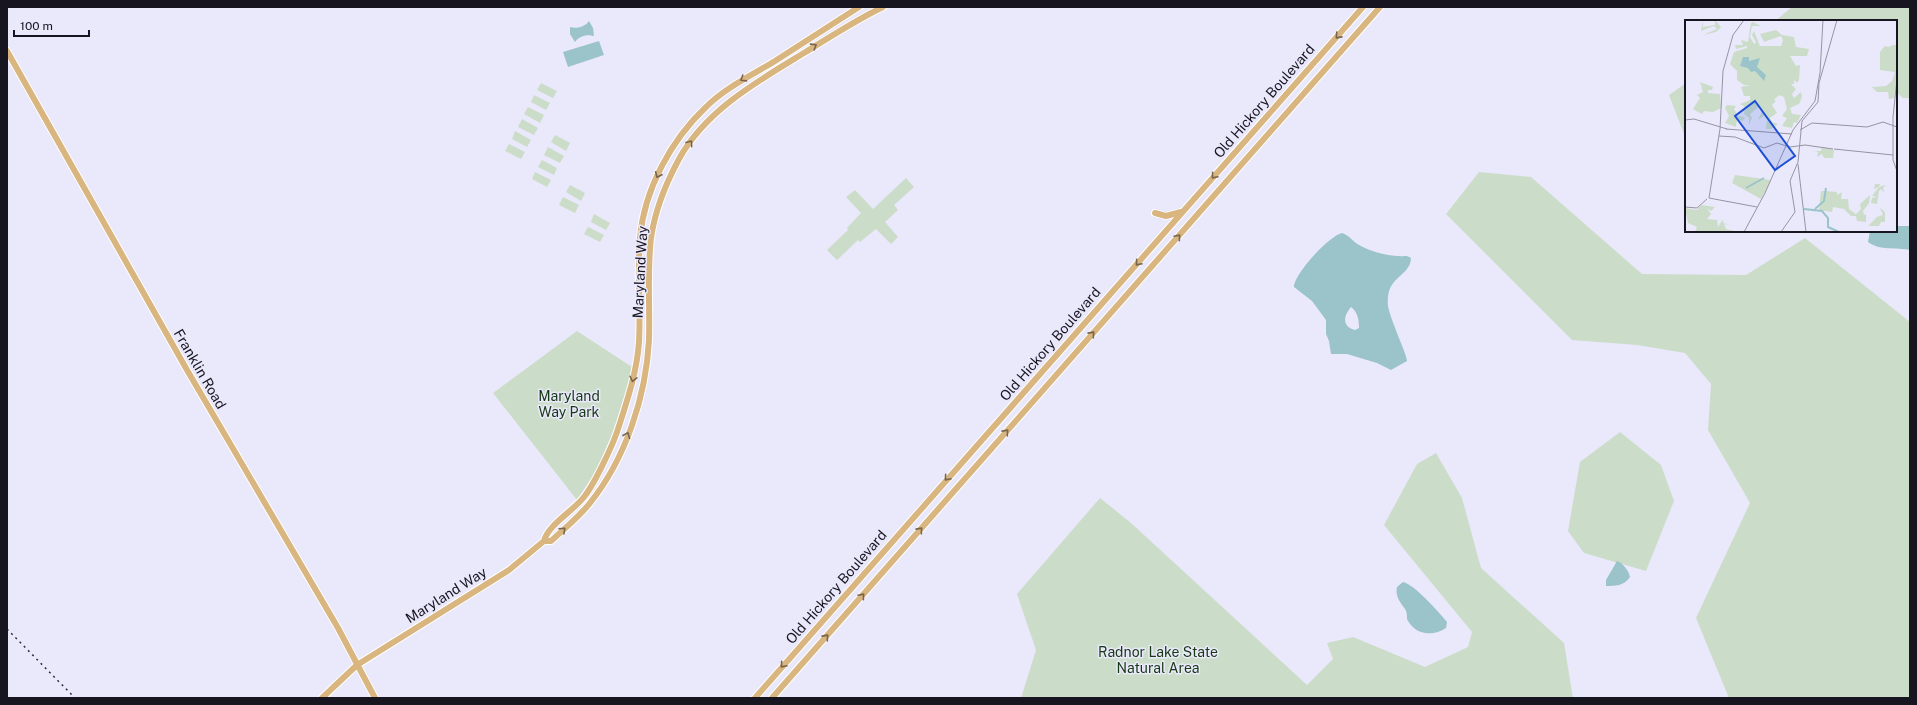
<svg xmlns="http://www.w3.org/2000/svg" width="1917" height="705" font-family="'Public Sans',sans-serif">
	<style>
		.green { fill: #cbddc9 }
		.water { fill: #9bc4ca; fill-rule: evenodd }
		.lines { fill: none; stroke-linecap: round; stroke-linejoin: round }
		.major-casing { stroke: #fff; stroke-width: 8 }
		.major { stroke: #d9b57f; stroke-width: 6 }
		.rail { stroke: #2d2b37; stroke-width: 1.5; stroke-dasharray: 2 4; stroke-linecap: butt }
		.oneway { stroke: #786550 }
		.labels { text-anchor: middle; stroke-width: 3; stroke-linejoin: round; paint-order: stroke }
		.street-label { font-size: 14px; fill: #171520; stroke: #eae8fb }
		.park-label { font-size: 14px; fill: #163813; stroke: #eae8fb }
		.inset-river { fill: none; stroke: #9bc4ca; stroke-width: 2 }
		.inset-road { fill: none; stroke: #9694a3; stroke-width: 1 }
		.view { fill: #1d4ed8; fill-opacity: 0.15; stroke: #1d4ed8; stroke-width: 2 }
		.inset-edge { fill: none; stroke: #171520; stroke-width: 2 }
	</style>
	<rect width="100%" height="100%" fill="#eae8fb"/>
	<!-- green -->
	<path class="green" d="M 1792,7 L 1910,7 L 1910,98 L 1903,98 L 1896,92 L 1896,21 L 1775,21 Z
		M 541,83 L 557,91 L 553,98 L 537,90 Z
		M 1686,83 L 1686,139 L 1669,95 Z
		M 534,95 L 550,103 L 546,110 L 531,102 Z
		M 528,107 L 544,115 L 540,123 L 524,114 Z
		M 522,119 L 538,128 L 534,135 L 518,127 Z
		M 515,131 L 531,140 L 527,147 L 512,139 Z
		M 555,135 L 570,143 L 566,151 L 551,142 Z
		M 509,144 L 525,152 L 521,159 L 505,151 Z
		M 548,147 L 564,156 L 560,163 L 544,155 Z
		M 542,160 L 557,168 L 554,175 L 538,167 Z
		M 535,172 L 551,180 L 547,187 L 532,179 Z
		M 1479,172 L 1531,177 L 1642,274 L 1746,275 L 1805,238 L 1910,322 L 1910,698 L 1729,698 L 1696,618 L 1750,503 L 1708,430 L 1711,384 L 1685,353 L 1637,345 L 1572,340 L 1446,214 Z
		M 906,178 L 914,187 L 894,205 L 898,210 L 885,222 L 898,237 L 891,244 L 876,229 L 860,242 L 858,240 L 837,260 L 827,250 L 848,230 L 847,228 L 861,213 L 846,197 L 855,190 L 873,209 Z
		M 570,185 L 585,193 L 581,201 L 566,192 Z
		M 563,197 L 579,205 L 575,213 L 559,205 Z
		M 594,214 L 610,223 L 606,230 L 591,222 Z
		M 588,227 L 604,235 L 600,242 L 584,234 Z
		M 577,331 L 632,367 L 624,411 L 605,457 L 577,500 L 493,393 Z
		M 1620,432 L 1661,465 L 1674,501 L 1646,571 L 1584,553 L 1568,531 L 1580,462 Z
		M 1436,453 L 1462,498 L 1481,568 L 1564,643 L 1573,698 L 1021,698 L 1036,650 L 1017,594 L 1100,498 L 1131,523 L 1307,685 L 1333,659 L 1327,643 L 1353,637 L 1425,667 L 1468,647 L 1472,632 L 1384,525 L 1417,464 Z"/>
	<!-- water -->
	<path class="water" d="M 589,21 L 593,28 L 594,36 C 587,34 579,36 575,42 L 570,34 L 570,27 C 577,29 585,27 589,21 Z
		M 599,41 L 604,55 L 568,67 L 563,52 Z
		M 1896,226 L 1910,226 L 1910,250 C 1896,247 1880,251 1868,242 L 1870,231 L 1896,231 Z
		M 1342,233 C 1349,235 1352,241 1359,245 C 1373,253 1391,257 1407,256 L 1411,258 C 1410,278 1385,275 1388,306 C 1390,319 1408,357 1407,361 L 1391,370 L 1377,363 L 1347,354 L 1331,354 L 1329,341 L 1326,334 L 1326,320 L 1312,301 L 1294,287 C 1294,274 1329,236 1342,233 ZM 1351,307 C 1358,312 1359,321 1359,328 L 1355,330 C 1342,327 1343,316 1351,307 Z
		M 1617,561 C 1622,562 1629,571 1630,577 C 1624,586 1615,586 1606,586 L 1606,580 Z
		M 1403,582 C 1414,584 1440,613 1447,622 L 1446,628 C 1434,636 1417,636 1408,621 C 1406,618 1408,613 1405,609 C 1400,602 1395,596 1397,587 Z"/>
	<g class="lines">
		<!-- major casing -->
		<g class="major-casing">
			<path id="major" d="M 7,51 L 187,370 L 338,628 L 375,698
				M 1155,213 L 1166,216 L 1181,212
				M 544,541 L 551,541 C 565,528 579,517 590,503 C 626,458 646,396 649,340 C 650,307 647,270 651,238 C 655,210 666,183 679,159 C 706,110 758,81 804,53 C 830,37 856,20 883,7
				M 322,698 L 357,665 L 509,570 L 544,541 C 548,525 573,511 584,497 C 595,483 614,443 619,426 C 628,398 637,371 639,342 C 641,307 637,273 640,238 C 644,190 671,140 706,107 C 725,88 752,75 775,61 C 803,43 831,25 859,7
				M 755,698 L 1363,7
				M 772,698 L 1380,7"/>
		</g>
		<!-- major -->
		<use href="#major" class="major"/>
		<!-- rail -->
		<path class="rail" d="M 7,629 L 75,698"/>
	</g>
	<!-- one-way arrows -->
	<defs><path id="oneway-chevron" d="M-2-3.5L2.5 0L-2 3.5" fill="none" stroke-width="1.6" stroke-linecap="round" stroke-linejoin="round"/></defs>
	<g class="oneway">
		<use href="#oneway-chevron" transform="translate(1338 36) rotate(132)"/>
		<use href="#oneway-chevron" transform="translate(814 46) rotate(-32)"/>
		<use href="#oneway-chevron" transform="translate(743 79) rotate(148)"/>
		<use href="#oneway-chevron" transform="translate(690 143) rotate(-54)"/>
		<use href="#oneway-chevron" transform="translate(658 175) rotate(115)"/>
		<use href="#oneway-chevron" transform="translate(1214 176) rotate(131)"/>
		<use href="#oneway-chevron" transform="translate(1178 237) rotate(-49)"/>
		<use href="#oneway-chevron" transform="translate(1138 263) rotate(131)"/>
		<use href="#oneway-chevron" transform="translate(1092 334) rotate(-48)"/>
		<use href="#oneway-chevron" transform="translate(633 379) rotate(103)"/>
		<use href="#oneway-chevron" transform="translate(1006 432) rotate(-48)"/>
		<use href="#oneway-chevron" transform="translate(627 435) rotate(-68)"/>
		<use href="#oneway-chevron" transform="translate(947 478) rotate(131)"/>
		<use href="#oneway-chevron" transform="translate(563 530) rotate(-43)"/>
		<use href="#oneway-chevron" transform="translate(920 530) rotate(-48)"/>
		<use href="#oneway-chevron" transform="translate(862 596) rotate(-49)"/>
		<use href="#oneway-chevron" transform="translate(826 637) rotate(-48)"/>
		<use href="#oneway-chevron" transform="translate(783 665) rotate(131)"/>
	</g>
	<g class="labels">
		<!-- street labels -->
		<g class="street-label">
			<text transform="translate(1264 101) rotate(-49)" y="5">Old Hickory Boulevard</text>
			<text transform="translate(640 272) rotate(-87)" y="5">Maryland Way</text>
			<text transform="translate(1050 344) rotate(-49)" y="5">Old Hickory Boulevard</text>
			<text transform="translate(200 369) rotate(60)" y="5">Franklin Road</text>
			<text transform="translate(836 587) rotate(-49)" y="5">Old Hickory Boulevard</text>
			<text transform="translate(446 595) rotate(-32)" y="5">Maryland Way</text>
		</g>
		<!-- park labels -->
		<g class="park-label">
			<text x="569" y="401">Maryland<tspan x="569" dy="16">Way Park</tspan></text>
			<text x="1158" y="657">Radnor Lake State<tspan x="1158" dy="16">Natural Area</tspan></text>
		</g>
	</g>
	<!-- overview -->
	<g transform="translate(1685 20)">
		<rect width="212" height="212" fill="#eae8fb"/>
		<path d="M 18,0 L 18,7 L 30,5 L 30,0 L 36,7 L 31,12 L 18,15 L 32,9 L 29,6 L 16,11 ZM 68,2 L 76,6 L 67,6 L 65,17 L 69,24 L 71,22 L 67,15 L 69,11 L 75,26 L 96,26 L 98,20 L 96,16 L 79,22 L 75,14 L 91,10 L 97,15 L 109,17 L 111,27 L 124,29 L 122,36 L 105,36 L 111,46 L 115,45 L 114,60 L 112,63 L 109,60 L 109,64 L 106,64 L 111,69 L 107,74 L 109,78 L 116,72 L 117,77 L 114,84 L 105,88 L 107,94 L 116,95 L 112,103 L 109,102 L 107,108 L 97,106 L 102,98 L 97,96 L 102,89 L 99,77 L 94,75 L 89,80 L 91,81 L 87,85 L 92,93 L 85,98 L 87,102 L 93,104 L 86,109 L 81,109 L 82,99 L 79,96 L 73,100 L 77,91 L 74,87 L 65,94 L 67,98 L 64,105 L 64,98 L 59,94 L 60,87 L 55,84 L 65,80 L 65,76 L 59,76 L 56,67 L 65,65 L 59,65 L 52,60 L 52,51 L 45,44 L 49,32 L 62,28 L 62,26 L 51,29 L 50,25 L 58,25 L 56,20 L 63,22 L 66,3 ZM 208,25 L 212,25 L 212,58 L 209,78 L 204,79 L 203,72 L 192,72 L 187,67 L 201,66 L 207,61 L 210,52 L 195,50 L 195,32 L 200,26 L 203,27 ZM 15,62 L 28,67 L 27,70 L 23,70 L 23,73 L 35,74 L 36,88 L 28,92 L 19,91 L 17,94 L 8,89 L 15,78 L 12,75 L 18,72 ZM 42,85 L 51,86 L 49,89 L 53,96 L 60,97 L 58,101 L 52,99 L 51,107 L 40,103 L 44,96 L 40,88 ZM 137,127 L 149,130 L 148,138 L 139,138 L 137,134 L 132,137 L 133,132 L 129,131 L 136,131 ZM 50,155 L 86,160 L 76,179 L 47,163 ZM 190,164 L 195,164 L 194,167 L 201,165 L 198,168 L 199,173 L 196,169 L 194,171 L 192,184 L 186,183 L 187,178 L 192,177 L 187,176 L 194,167 L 189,169 ZM 136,171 L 140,171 L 140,174 L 141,171 L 152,172 L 152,175 L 157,172 L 156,179 L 163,179 L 164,189 L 171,194 L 176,189 L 175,184 L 185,175 L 184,183 L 178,191 L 179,195 L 181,194 L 181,202 L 172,201 L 171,196 L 166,196 L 159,189 L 148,187 L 147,192 L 134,190 ZM 16,185 L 30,187 L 26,191 L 22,188 L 26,194 L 22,199 L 32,200 L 33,207 L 38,199 L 38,203 L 48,206 L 39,204 L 41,209 L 54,212 L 10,212 L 12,207 L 3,203 L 0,188 L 12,190 ZM 195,188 L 199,191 L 200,193 L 200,202 L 196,202 L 194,206 L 183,206 L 192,197 L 198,195 Z" fill="#cbddc9"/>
		<path d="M 58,37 L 64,37 L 64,41 L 75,38 L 72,47 L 81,55 L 79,61 L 70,51 L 66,52 L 63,48 L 55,46 Z" fill="#9bc4ca"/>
		<path class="inset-river" d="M 61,168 L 79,158M 119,189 L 137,191 L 143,198 L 143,207 L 154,212M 130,189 L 139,181 L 141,168"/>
		<path class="inset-road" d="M 59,0 L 48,15 L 38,51 L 35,109 L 24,178 L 72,187M 212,59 L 208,97 L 208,140 L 212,151 L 212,165M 0,100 L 9,99 L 42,109M 41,109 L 107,114M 115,110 L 127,103 L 182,107 L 198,102 L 212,107M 34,116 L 50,117 L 79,128 L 92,123 L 105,127 L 120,125 L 148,129M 149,129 L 208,135M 113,144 L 121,212M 0,187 L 12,188 L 22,179M 59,212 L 80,173 L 108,110 L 130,81 L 135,53 L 138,0M 96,212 L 110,192 L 105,161 L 113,142 L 117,101 L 133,82 L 134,63 L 152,0"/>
		<path class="view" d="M 70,81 L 110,136 L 90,150 L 50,96 Z"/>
		<rect width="212" height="212" class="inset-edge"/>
	</g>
	<!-- border -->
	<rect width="1917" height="705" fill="none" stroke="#171520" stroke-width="16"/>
	<!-- scale -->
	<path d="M14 30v6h75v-6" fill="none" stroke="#171520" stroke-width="2"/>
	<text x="20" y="30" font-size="12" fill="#171520" stroke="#eae8fb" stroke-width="3" paint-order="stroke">100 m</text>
</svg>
